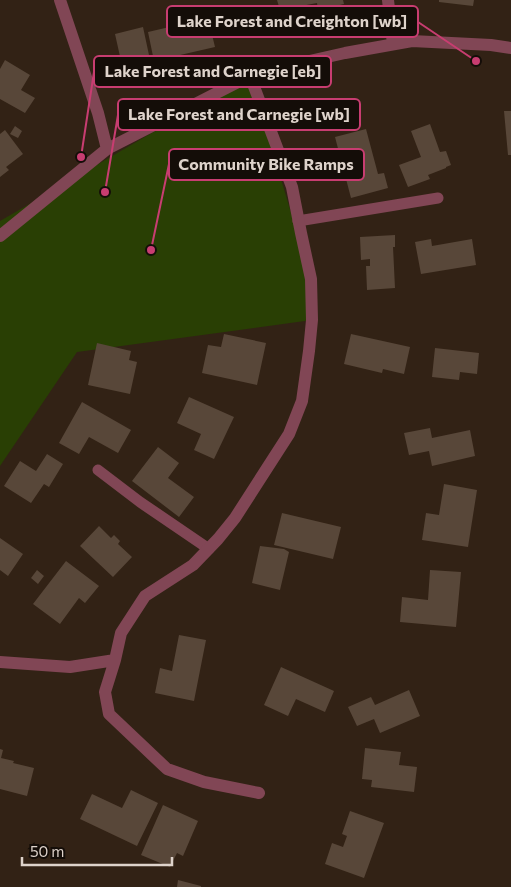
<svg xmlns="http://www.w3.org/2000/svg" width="511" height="887" font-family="Commissioner,sans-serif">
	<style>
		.green { fill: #293f04 }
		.building { fill: #584739 }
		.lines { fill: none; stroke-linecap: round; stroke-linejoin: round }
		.lane { stroke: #814655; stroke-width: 11 }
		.street { stroke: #814655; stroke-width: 12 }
		.leader { fill: none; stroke: #c83d71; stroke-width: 2 }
		.callout-dot { fill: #c83d71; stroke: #140d08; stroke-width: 2 }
		.callout { fill: #140d08; stroke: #c83d71; stroke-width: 2 }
		.callout-label { font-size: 16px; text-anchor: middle; font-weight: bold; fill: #ded3cb }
	</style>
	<rect width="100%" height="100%" fill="#322215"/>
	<!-- green -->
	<path class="green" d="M 250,76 L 311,279 L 312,320 L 77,352 L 0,466 L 0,221 Z"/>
	<!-- building -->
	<path class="building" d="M 277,0 L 343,0 L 344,4 L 318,10 L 317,3 L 280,10 Z
		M 439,0 L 474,0 L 473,6 L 439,2 Z
		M 208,18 L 215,47 L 154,61 L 148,32 Z
		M 143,27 L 149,55 L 121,61 L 115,34 Z
		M 5,60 L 30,75 L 21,90 L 35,98 L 25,113 L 0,99 L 0,69 Z
		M 504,111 L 511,111 L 511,155 L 508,155 Z
		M 430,124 L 440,152 L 446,151 L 451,165 L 446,167 L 446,168 L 428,175 L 430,179 L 408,187 L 399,165 L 421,157 L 411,131 Z
		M 15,126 L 22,131 L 18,138 L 10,134 Z
		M 366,129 L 378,174 L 384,173 L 388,188 L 351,198 L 335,137 Z
		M 5,130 L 23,154 L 6,167 L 9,170 L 0,177 L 0,134 Z
		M 395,235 L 395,247 L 393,247 L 395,288 L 367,290 L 366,266 L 370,266 L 370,259 L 361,260 L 360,237 Z
		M 431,239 L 432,246 L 472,239 L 476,265 L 421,274 L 415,242 Z
		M 224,334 L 266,343 L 257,385 L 202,373 L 208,345 L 221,347 Z
		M 351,334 L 410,347 L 404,374 L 383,369 L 382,373 L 344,364 Z
		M 97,343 L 131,351 L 129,360 L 137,362 L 130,394 L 88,385 Z
		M 435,348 L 479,353 L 477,374 L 460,372 L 459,380 L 432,377 Z
		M 189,397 L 234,417 L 214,459 L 194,450 L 201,434 L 177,423 Z
		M 82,402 L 131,430 L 118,453 L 89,437 L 79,454 L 59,443 Z
		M 430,428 L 432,438 L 470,430 L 475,456 L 432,466 L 429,451 L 409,455 L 404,433 Z
		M 158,447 L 179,463 L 168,478 L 194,497 L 179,517 L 132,481 Z
		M 47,454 L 63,464 L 49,487 L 44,484 L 31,503 L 4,486 L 20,461 L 36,471 Z
		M 444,484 L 477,490 L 468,547 L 422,540 L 426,513 L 439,515 Z
		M 282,513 L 341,527 L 333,559 L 274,545 Z
		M 99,526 L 111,538 L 114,535 L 120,541 L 118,544 L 132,557 L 113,577 L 80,546 Z
		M 0,538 L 23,554 L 8,576 L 0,570 Z
		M 260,546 L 284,549 L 289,552 L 280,590 L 252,583 Z
		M 66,561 L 99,586 L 85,603 L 79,598 L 60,624 L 33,604 Z
		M 37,570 L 44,576 L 38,584 L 31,578 Z
		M 430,570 L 461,572 L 456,627 L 400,622 L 402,597 L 428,600 Z
		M 179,635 L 206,640 L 194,701 L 155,693 L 160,668 L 172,671 Z
		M 281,667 L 334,691 L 325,712 L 296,699 L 288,716 L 264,705 Z
		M 409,690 L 420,716 L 380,733 L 374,719 L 357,726 L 348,707 L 371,697 L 375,705 Z
		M 365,748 L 401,752 L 399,765 L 417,767 L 414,792 L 371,787 L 372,780 L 362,779 Z
		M 0,749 L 3,750 L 1,758 L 14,761 L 13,763 L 34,768 L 27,796 L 0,789 Z
		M 131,790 L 158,803 L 137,846 L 80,819 L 92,794 L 122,808 Z
		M 163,805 L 198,821 L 183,856 L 177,853 L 170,867 L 141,855 Z
		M 350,811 L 384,823 L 364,878 L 325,864 L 332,843 L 343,847 L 347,836 L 342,834 Z
		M 178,880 L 201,886 L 201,887 L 177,887 Z"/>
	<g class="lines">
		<!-- lane -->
		<path class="lane" d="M 298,221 L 438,198
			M 98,470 L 140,502 L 209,549"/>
		<!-- street -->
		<path class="street" d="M 60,0 L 98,113 L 107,149
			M 388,0 L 393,44
			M 250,76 L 292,187 L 301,233 L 311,279 L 312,320 L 309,351 L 302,401 L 289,434 L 235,518 L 218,539 L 193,565 L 145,596 L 121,633 L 115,660 L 105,692 L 109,714 L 167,769 L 204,782 L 259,793
			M 0,236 L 107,149 L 250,76 L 265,71 L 345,53 L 412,41 L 491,45 L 511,48
			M 0,662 L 70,667 L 115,660"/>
	</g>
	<!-- callouts -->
	<path class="leader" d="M476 61L418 22M81 157L94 72M105 192L118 115M151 250L169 164"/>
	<g class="callout-dot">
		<circle cx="476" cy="61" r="5"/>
		<circle cx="81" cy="157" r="5"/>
		<circle cx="105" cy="192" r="5"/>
		<circle cx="151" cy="250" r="5"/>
	</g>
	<g class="callout">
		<rect x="167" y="6" width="251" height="31" rx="5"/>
		<rect x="94" y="56" width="237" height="31" rx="5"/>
		<rect x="118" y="99" width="242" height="31" rx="5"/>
		<rect x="169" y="149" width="195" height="31" rx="5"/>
	</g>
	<g class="callout-label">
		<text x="292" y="27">Lake Forest and Creighton [wb]</text>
		<text x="213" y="77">Lake Forest and Carnegie [eb]</text>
		<text x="239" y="120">Lake Forest and Carnegie [wb]</text>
		<text x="266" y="170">Community Bike Ramps</text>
	</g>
	<!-- scale -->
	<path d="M22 857v8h150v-8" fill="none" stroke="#ded3cb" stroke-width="2.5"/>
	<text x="30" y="857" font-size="15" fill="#ded3cb" stroke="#140d08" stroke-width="4" paint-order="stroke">50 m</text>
</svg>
